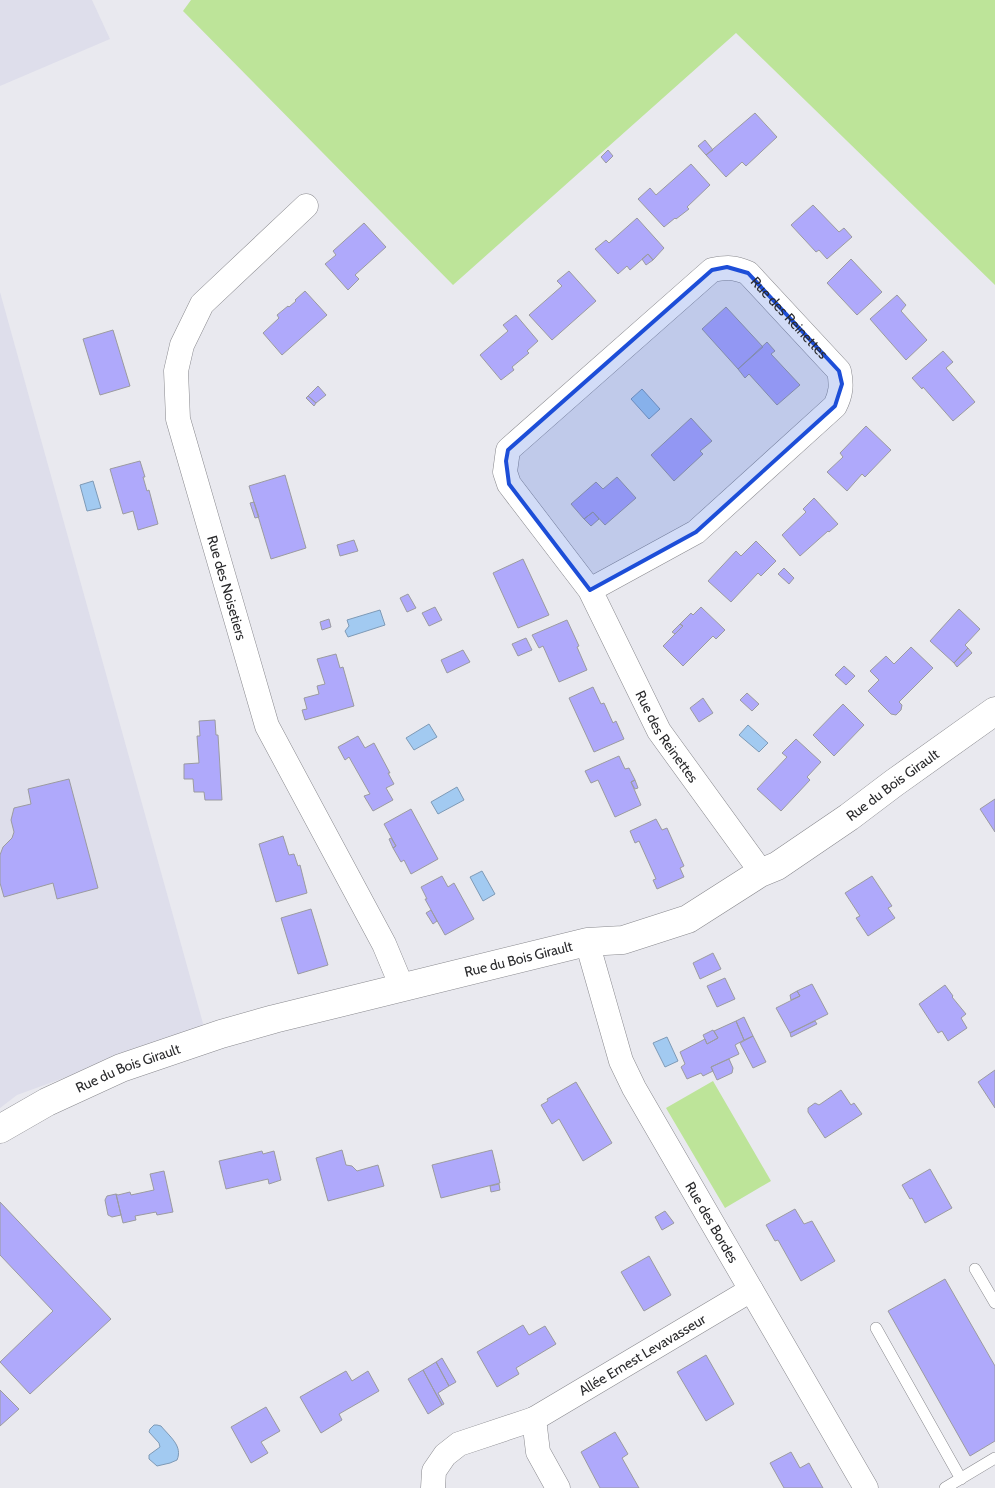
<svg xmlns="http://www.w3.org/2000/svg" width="995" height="1488" font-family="Cabin,sans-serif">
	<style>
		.built { fill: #dedeeb }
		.green { fill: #bde499 }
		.water { fill: #a2caf1; stroke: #7e9ab6 }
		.building { fill: #afa9fb; stroke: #9b9ba0 }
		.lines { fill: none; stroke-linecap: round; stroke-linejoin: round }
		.lane-casing { stroke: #89898e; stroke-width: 12 }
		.street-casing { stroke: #89898e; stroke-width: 25 }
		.secondary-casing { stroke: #89898e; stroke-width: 29 }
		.lane { stroke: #fff; stroke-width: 11 }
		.street { stroke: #fff; stroke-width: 24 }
		.secondary { stroke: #fff; stroke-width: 28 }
		.marked { fill: #1d4ed8; fill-opacity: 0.2; stroke: #1d4ed8; stroke-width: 4; stroke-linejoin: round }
		.labels { text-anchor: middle; stroke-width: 5; stroke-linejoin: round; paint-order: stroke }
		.street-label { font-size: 14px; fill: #2a2a2c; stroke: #e9e9ef }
	</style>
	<rect width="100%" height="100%" fill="#e9e9ef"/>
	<!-- built -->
	<path class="built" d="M 0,0 L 92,0 L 110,39 L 0,86 Z
		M 0,292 L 204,1027 L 17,1095 L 0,1108 Z"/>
	<!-- green -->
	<path class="green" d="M 191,0 L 995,0 L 995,285 L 736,33 L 453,285 L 183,11 Z
		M 713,1081 L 771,1181 L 725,1208 L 666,1108 Z"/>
	<!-- water -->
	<path class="water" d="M 642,389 L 660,409 L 649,419 L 631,399 Z
		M 93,481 L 101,508 L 87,511 L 80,485 Z
		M 380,610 L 385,625 L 348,637 L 345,631 L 349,626 L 347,620 Z
		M 429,724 L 437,737 L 414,750 L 406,738 Z
		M 748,725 L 768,743 L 759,752 L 739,735 Z
		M 457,787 L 464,800 L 438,814 L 431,802 Z
		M 482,871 L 495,894 L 483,901 L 470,877 Z
		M 667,1037 L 678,1061 L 665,1067 L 653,1043 Z
		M 154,1425 L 157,1425 L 161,1426 C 170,1437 183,1446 177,1460 L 170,1463 L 157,1466 L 149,1459 L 149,1455 L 160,1447 L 159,1443 L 149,1432 L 150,1429 Z"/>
	<!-- building -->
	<path class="building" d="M 755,113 L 777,137 L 746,166 L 742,162 L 726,177 L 706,155 Z
		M 705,140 L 713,150 L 706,155 L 698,146 Z
		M 608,150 L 613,156 L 606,163 L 601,157 Z
		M 691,164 L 710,185 L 687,207 L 689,209 L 676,219 L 675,218 L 664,227 L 638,199 L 650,188 L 656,195 Z
		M 813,205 L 839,232 L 844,228 L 852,237 L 827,259 L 819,250 L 816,252 L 791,225 Z
		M 637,218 L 664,248 L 653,260 L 648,254 L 630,270 L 627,266 L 618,274 L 595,249 L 606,240 L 609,243 Z
		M 364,223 L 386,247 L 355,275 L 359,279 L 348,290 L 325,264 L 336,255 L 333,251 Z
		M 648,254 L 653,260 L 646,265 L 642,259 Z
		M 851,259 L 882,292 L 857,315 L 827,283 Z
		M 569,271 L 596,301 L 552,340 L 529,315 L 562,286 L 557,281 Z
		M 305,291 L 327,315 L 282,355 L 263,333 L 279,318 L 277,315 L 288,306 L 289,307 L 296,301 L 295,300 Z
		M 897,295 L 906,305 L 901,311 L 927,340 L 906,360 L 870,319 Z
		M 726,307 L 763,347 L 738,369 L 702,329 Z
		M 516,315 L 538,341 L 527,351 L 529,353 L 512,367 L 514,370 L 501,380 L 480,355 L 508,331 L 503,325 Z
		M 113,330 L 130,386 L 100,395 L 83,339 Z
		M 767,342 L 775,351 L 771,354 L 800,385 L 777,405 L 749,374 L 745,378 L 738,369 Z
		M 943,351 L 953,362 L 946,368 L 975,402 L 953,421 L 923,387 L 922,389 L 912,378 Z
		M 318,386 L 326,395 L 316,403 L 308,396 Z
		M 308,396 L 316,403 L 314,406 L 306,398 Z
		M 691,418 L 712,441 L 700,451 L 703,454 L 674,481 L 651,455 Z
		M 866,426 L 891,450 L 865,477 L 862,474 L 847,491 L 827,472 L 843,457 L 840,453 Z
		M 140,461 L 145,477 L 143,477 L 147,491 L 149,490 L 158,524 L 138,530 L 133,511 L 123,514 L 110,469 Z
		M 285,475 L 306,548 L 271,559 L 249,486 Z
		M 617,477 L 636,498 L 605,525 L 593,512 L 584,519 L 571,504 L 596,482 L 603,489 Z
		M 814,498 L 838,524 L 829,532 L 828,531 L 800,556 L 782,535 L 806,512 L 803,509 Z
		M 254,502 L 259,517 L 255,518 L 250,503 Z
		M 593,512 L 599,519 L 591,526 L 584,519 Z
		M 354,540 L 358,551 L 340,556 L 337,545 Z
		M 756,541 L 776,561 L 761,576 L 758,573 L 731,602 L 708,581 L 736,551 L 741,556 Z
		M 523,559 L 549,615 L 518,628 L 493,573 Z
		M 784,568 L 794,578 L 789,584 L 778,574 Z
		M 408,594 L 416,608 L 407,612 L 400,598 Z
		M 435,607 L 442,620 L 429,626 L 422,613 Z
		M 701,607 L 725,630 L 716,639 L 713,636 L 683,666 L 663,646 L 683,626 L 680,624 L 691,613 L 693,615 Z
		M 959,609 L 980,629 L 965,645 L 968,648 L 954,663 L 930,641 Z
		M 329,619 L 331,627 L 322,630 L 320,622 Z
		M 567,620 L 579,646 L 577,647 L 587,670 L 559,682 L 543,646 L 539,648 L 532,635 Z
		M 680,624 L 683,626 L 675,634 L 672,632 Z
		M 526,638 L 532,650 L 518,656 L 512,644 Z
		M 911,647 L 933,668 L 899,702 L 902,705 L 901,710 L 896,715 L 891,714 L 868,691 L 879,680 L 870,671 L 886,656 L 894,664 Z
		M 968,648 L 972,653 L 957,667 L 954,663 Z
		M 463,650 L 470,662 L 447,673 L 441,660 Z
		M 336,654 L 340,668 L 343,667 L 354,706 L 305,720 L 302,710 L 307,709 L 304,698 L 319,694 L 317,686 L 325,684 L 317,659 Z
		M 844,666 L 855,676 L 846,685 L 835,675 Z
		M 593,687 L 601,704 L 604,703 L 613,723 L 616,721 L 624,739 L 594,752 L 569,698 Z
		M 747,693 L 759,704 L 752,711 L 740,700 Z
		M 703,698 L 713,713 L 699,722 L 690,708 Z
		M 843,704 L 864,725 L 834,756 L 813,735 Z
		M 215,720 L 216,735 L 218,735 L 222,800 L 205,800 L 204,792 L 194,792 L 193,779 L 184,779 L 184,764 L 199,763 L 197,736 L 200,736 L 199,721 Z
		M 358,736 L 365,748 L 374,743 L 390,773 L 388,773 L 394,784 L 386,788 L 393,800 L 373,811 L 364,796 L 370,794 L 349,757 L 345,760 L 338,747 Z
		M 796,739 L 821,762 L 807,777 L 810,780 L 781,811 L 757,789 L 787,757 L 782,753 Z
		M 619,756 L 625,769 L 629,768 L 635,780 L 631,782 L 641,805 L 615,817 L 598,780 L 591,783 L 585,771 Z
		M 69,779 L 98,888 L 57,899 L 53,883 L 4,897 L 0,883 L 0,855 L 3,847 L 12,838 L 14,832 L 11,820 L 14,808 L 31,804 L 28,789 Z
		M 635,780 L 638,788 L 635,789 L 631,782 Z
		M 995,799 L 995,832 L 980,809 Z
		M 411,809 L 438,859 L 411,874 L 404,860 L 401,862 L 393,848 L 396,846 L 384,824 Z
		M 656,819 L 662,830 L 667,828 L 684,866 L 680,868 L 684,877 L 657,889 L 653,880 L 656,879 L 639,841 L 635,843 L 630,831 Z
		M 283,836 L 289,855 L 294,854 L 298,866 L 300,865 L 307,893 L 276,902 L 259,844 Z
		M 391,838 L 396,846 L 393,848 L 389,839 Z
		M 442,876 L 448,887 L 454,883 L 474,919 L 445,935 L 425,899 L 427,899 L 421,887 Z
		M 872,876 L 892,906 L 888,908 L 895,918 L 868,936 L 856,918 L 860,916 L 845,893 Z
		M 311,909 L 328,965 L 298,974 L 281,918 Z
		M 431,910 L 437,921 L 433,924 L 426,913 Z
		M 713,953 L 721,969 L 700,979 L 693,963 Z
		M 725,978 L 735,999 L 717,1007 L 707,986 Z
		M 812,984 L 828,1014 L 790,1033 L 776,1008 L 800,996 L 797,991 Z
		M 945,985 L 953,996 L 952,997 L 966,1014 L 961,1018 L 967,1028 L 948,1041 L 942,1031 L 938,1033 L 919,1004 Z
		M 797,991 L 800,996 L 791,1000 L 790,995 Z
		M 744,1017 L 753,1036 L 744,1040 L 736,1021 Z
		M 736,1021 L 744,1040 L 735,1045 L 739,1054 L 711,1067 L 713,1071 L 703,1076 L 701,1073 L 687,1079 L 681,1067 L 685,1064 L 680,1052 L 705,1039 L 707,1044 L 718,1038 L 714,1031 Z
		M 815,1021 L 817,1024 L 791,1037 L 790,1033 Z
		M 713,1030 L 718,1038 L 707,1044 L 703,1035 Z
		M 753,1036 L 766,1062 L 753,1068 L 740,1043 Z
		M 729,1059 L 733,1068 L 732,1073 L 717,1080 L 711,1067 Z
		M 995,1070 L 995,1108 L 978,1082 Z
		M 576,1082 L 612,1143 L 583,1161 L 559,1119 L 552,1124 L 541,1105 L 548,1101 L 547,1099 Z
		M 841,1090 L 851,1105 L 854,1103 L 862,1114 L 825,1138 L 808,1112 L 808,1108 L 815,1103 L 819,1105 Z
		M 342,1150 L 346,1165 L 352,1166 L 357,1171 L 378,1165 L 384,1186 L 328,1201 L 316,1158 Z
		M 492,1150 L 500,1183 L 441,1198 L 432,1165 Z
		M 262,1151 L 263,1154 L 274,1151 L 281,1180 L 269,1184 L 268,1179 L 226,1189 L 219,1161 Z
		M 930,1169 L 952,1208 L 925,1223 L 912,1198 L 910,1199 L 902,1185 Z
		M 164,1171 L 173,1212 L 157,1215 L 156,1212 L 135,1216 L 136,1220 L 123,1223 L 116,1194 L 118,1195 L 130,1192 L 131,1195 L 154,1190 L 150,1174 Z
		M 499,1184 L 500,1190 L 491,1192 L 490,1186 Z
		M 116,1194 L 121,1215 L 112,1217 L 108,1215 L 105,1200 L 107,1196 Z
		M 0,1202 L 111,1319 L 30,1394 L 0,1362 L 53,1311 L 0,1255 Z
		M 795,1209 L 804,1224 L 812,1221 L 835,1261 L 801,1281 L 778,1240 L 775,1241 L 766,1225 Z
		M 665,1211 L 674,1223 L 662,1230 L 655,1217 Z
		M 649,1256 L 671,1295 L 644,1311 L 621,1272 Z
		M 945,1279 L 995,1366 L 995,1441 L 970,1456 L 888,1311 Z
		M 523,1325 L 529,1335 L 545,1326 L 556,1344 L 516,1368 L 519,1374 L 497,1387 L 477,1352 Z
		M 706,1355 L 734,1404 L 706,1421 L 677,1372 Z
		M 442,1358 L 456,1382 L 449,1386 L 436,1362 Z
		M 436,1362 L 449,1386 L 438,1393 L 444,1404 L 442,1405 L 423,1370 Z
		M 423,1370 L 442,1405 L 428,1414 L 408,1379 Z
		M 346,1371 L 352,1381 L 368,1371 L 379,1391 L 339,1414 L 342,1420 L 321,1433 L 300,1397 Z
		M 0,1390 L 19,1409 L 0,1426 Z
		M 266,1407 L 280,1431 L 261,1442 L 268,1453 L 251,1463 L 231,1427 Z
		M 615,1432 L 628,1454 L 622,1458 L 639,1488 L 600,1488 L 581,1452 Z
		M 791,1452 L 800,1468 L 809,1463 L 823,1488 L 784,1488 L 770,1463 Z"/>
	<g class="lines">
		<!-- lane casing -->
		<g class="lane-casing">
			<path id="lane" d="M 975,1269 L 995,1303
				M 876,1328 L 961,1479
				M 945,1488 L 995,1458"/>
		</g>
		<!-- street casing -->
		<g class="street-casing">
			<g id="street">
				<path id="s1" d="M 306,206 L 202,304 L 182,345 L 176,371 L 178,419 L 267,726 L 384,944 L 402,987"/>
				<path id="s2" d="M 590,590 L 509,484 L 505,472 L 508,450 L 712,270 C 727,267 734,267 748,273 L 839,371 C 842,385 841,394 835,406 L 696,532 L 590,590 L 659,731 L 754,862 L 760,873"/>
				<path id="s3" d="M 587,942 L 621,1061 L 634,1088 L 866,1488"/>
				<path d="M 534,1419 L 538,1452 L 558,1488"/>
				<path id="s4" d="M 433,1488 L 434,1471 L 445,1455 L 459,1444 L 534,1419 L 751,1290"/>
			</g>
		</g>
		<!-- secondary casing -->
		<g class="secondary-casing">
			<g id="secondary">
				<path id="s5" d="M 0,1129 L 47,1102 L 121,1068 L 221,1034 L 274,1019 L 587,942 L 623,940 L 688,919 L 760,873 L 777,866 L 849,817 L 894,783 L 995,711"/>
			</g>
		</g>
		<!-- lane -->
		<use href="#lane" class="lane"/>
		<!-- street -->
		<use href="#street" class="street"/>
		<!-- secondary -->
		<use href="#secondary" class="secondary"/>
	</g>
	<!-- marked area -->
	<path class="marked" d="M 727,267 L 748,273 L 839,371 L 842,384 L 835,406 L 696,532 L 590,590 L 509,484 L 506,461 L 508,450 L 712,270 Z"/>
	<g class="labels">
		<!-- street labels -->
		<g class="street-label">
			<text dy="5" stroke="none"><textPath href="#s2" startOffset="538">Rue des Reinettes</textPath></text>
			<text dy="5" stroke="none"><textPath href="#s1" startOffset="439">Rue des Noisetiers</textPath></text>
			<text dy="5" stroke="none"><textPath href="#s2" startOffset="1121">Rue des Reinettes</textPath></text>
			<text dy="5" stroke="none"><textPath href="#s5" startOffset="968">Rue du Bois Girault</textPath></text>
			<text dy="5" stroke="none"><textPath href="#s5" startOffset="548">Rue du Bois Girault</textPath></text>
			<text dy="5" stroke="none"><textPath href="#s5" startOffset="142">Rue du Bois Girault</textPath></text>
			<text dy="5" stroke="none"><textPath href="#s3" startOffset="309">Rue des Bordes</textPath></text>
			<text dy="5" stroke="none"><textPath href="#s4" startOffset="259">Allée Ernest Levavasseur</textPath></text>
		</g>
	</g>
</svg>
